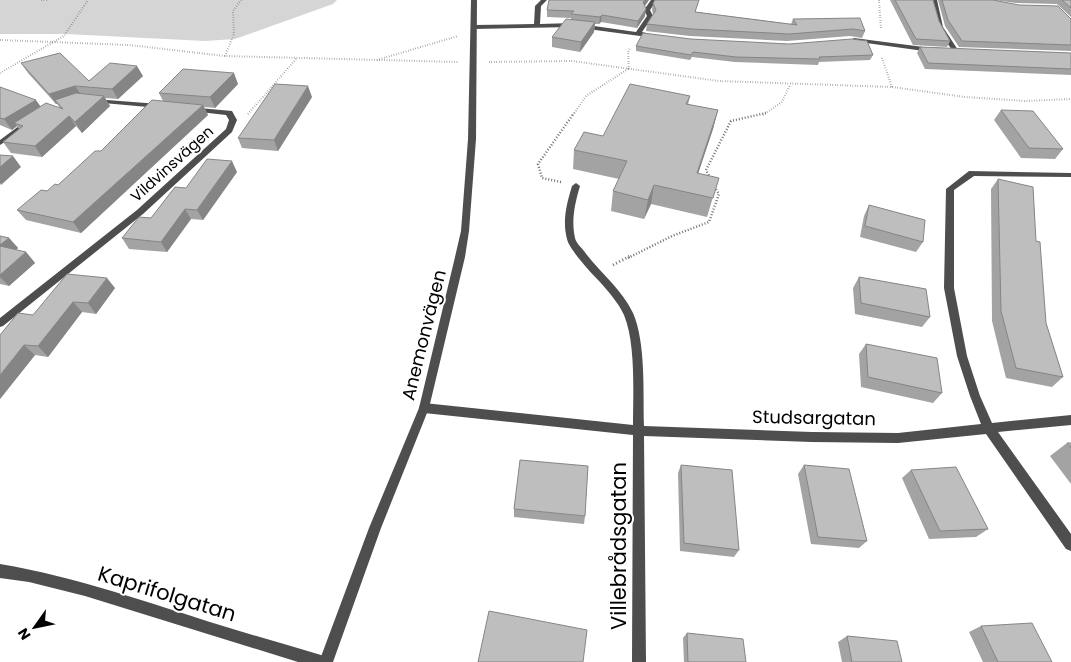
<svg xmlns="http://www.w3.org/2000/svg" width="1071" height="662" font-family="Poppins,sans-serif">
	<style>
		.green { fill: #d5d5d5 }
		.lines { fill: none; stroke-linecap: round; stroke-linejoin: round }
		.path-far2 { stroke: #707070; stroke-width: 2; stroke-dasharray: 0.5 2; stroke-linecap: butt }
		.path-far1 { stroke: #707070; stroke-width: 2.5; stroke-dasharray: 1 2; stroke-linecap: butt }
		.path { stroke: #707070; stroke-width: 3; stroke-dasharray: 1 2.5; stroke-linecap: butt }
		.minor { fill: #4e4e4e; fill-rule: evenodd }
		.tertiary { fill: #4e4e4e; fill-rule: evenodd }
		.wall { fill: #a3a3a3 }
		.shaded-wall { fill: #858585 }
		.building { fill: #bebebe; stroke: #858585 }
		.labels { text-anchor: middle; stroke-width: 4; stroke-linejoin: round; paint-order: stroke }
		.far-street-label { font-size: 15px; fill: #000; stroke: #fff }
		.street-label { font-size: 18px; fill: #000; stroke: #fff }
		.near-street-label { font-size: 21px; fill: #000; stroke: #fff }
	</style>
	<rect width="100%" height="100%" fill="#fff"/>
	<!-- green -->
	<path class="green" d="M 0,0 L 337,0 L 333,4 L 235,39 L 205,41 L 66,34 L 0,34 Z"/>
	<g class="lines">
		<!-- path-far2 -->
		<path class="path-far2" d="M 41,0 L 48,0
			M 879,0 L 881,29
			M 0,40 L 129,45 L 225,56 L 458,62
			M 225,56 L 234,34 L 233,11 L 241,0
			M 882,58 L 892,87
			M 377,60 L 458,36
			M 489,62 L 572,61 L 719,81 L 892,87 L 965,97 L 1025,101 L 1071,99
			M 629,69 L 628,52 L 630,48
			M 0,73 L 64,36 L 88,0
			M 248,114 L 296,59
			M 573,115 L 586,96 L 628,69
			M 763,115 L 782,102 L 790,85"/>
		<!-- path-far1 -->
		<path class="path-far1" d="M 710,178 L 706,170 L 731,121 L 766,113
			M 561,182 L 542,178 L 538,164 L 574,113
			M 628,258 L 672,236 L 709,222 L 719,194 L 714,186"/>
		<!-- path -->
		<path class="path" d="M 613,265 L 630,256"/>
		<!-- minor -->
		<path class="minor" d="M 541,0 L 547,0 L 541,6 L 540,24 L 573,23 L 636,32 L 647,16 L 644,10 L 651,0 L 657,0 L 650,10 L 653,16 L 642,32 L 658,36 L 655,38 L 573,27 L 474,29 L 471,27 L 474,25 L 534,24 L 535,6 Z
			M 931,0 L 937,0 L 943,27 L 958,50 L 957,51 L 953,51 C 941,36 933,20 931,0 Z
			M 854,38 L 931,48 L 934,50 L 931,52 L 852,41 L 851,40 Z
			M 94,99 L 159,104 L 163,106 L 159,108 L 92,102 L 92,100 Z
			M 188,107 L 232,111 L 237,120 L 232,132 L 143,214 L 3,326 L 0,327 L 0,318 L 137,210 L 226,129 L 229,120 L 226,115 L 191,111 L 187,109 Z
			M 19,126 L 22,126 L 26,128 L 0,145 L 0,140 Z
			M 969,171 L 1071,173 L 1071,177 L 974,176 L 954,190 L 954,288 L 967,356 L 980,396 L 992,423 L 1071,415 L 1071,425 L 998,432 L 1071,534 L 1071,551 L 1066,549 L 986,434 L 898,443 L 812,442 L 644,436 L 646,662 L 632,662 L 633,435 L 424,413 L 420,411 L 419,408 L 420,405 L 424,403 L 633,425 C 633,394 636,344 624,315 C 618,302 608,291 599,281 C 591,273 569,249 567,239 C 562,220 567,203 572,186 L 576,183 L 580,186 C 575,203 571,220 575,238 C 576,243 581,247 584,251 C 599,272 622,289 633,313 C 646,343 643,393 644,426 L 812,432 L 898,433 L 981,424 L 970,396 L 957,356 L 944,288 L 946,189 Z
			M 0,564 C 77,577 149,603 223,626 C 255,636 288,645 321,655 L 326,657 L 328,662 L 298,662 L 85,596 L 29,582 L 0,578 Z"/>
		<!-- tertiary -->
		<path class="tertiary" d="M 471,0 L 477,0 L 476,139 L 469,231 L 465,257 L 429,408 L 381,528 L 333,662 L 319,662 L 369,528 L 419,408 L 455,257 L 461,231 L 468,139 Z"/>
	</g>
	<!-- wall -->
	<path class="wall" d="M 549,0 L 649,0 L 645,6 L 645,16 L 637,28 L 601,22 L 599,24 L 595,24 L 594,32 L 580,52 L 552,47 L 552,37 L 571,20 L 571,18 L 547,17 L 547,10 Z
		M 890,0 L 933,0 L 939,21 L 950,41 L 947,47 L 913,45 Z
		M 938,0 L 1071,0 L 1071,17 L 1057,4 L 1016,3 L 994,0 L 1071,19 L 1071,51 L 959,47 L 945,26 Z
		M 653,3 L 696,12 L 791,24 L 793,19 L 865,31 L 862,38 L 850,36 L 787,41 L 690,36 L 646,31 L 647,24 L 653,14 L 652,10 Z
		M 691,39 L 873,55 L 870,60 L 819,62 L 818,65 L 735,62 L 692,57 L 690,60 L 636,51 L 636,46 Z
		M 920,47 L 1071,53 L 1071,75 L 925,69 L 917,53 Z
		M 21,63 L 89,81 L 143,76 L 118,99 L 105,98 L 110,106 L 82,133 L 76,126 L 42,157 L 11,153 L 3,142 L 19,129 L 17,126 L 12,130 L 0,125 L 0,87 L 41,106 L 60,108 L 57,104 L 56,104 L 28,73 Z
		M 238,84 L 215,108 L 204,107 L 208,115 L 81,233 L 26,220 L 17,210 L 58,185 L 163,101 L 159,93 Z
		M 690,96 L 688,105 L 718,110 L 713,129 L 698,173 L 713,197 L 707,217 L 651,204 L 644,219 L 611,211 L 613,191 L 619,179 L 573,169 L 574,150 Z
		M 312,97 L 278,151 L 242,148 L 238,138 Z
		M 1001,110 L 1063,149 L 1055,159 L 1021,158 L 994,120 Z
		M 237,172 L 203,220 L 191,219 L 167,252 L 129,249 L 122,238 L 151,218 L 186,188 Z
		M 998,179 L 1036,241 L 1046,323 L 1063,377 L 1052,387 L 1006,378 L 992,321 L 991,189 Z
		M 869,205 L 923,242 L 916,252 L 860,237 L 864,216 Z
		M 0,236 L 9,238 L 18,248 L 16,250 L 26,252 L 35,263 L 9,286 L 0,284 Z
		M 859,277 L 930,317 L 922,327 L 855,314 L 853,288 Z
		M 115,288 L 96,314 L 82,312 L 48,357 L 35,355 L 0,399 L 33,315 Z
		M 866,344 L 942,393 L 933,403 L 861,387 L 859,354 Z
		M 1067,443 L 1071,443 L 1071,484 L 1050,456 Z
		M 681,465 L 739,550 L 734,557 L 680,551 L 678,473 Z
		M 804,465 L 867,541 L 859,548 L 811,544 L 798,474 Z
		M 911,470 L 988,529 L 976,537 L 929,539 L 902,478 Z
		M 514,509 L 585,516 L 584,524 L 514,517 Z
		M 981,626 L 1052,662 L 983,662 L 969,632 Z
		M 687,633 L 746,662 L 684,662 L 683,638 Z
		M 847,636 L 902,662 L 842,662 L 838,642 Z"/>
	<!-- shaded-wall -->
	<path class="shaded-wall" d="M 645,0 L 649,0 L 642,9 L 643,2 Z
		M 646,9 L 645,16 L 637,28 L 638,21 Z
		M 602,15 L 601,22 L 599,24 L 600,17 Z
		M 595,22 L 594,32 L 580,52 L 581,42 Z
		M 137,66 L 143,76 L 118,99 L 112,89 Z
		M 234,73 L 238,84 L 215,108 L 210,97 Z
		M 75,86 L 82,96 L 55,100 L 57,104 L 56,104 L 49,94 Z
		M 308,86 L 312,97 L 278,151 L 274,140 Z
		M 104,96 L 110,106 L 82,133 L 75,122 Z
		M 36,100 L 43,110 L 14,123 L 17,126 L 12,130 L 4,119 Z
		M 203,105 L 208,115 L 81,233 L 73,222 Z
		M 718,110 L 713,129 L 692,192 L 697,173 Z
		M 69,116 L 76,126 L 42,157 L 35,146 Z
		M 13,156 L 21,167 L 1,185 L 0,183 L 0,167 Z
		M 232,161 L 237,172 L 203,220 L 197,210 Z
		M 654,185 L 651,204 L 644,219 L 648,200 Z
		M 185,209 L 191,219 L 167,252 L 161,242 Z
		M 9,238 L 18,248 L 9,257 L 0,247 L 0,245 Z
		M 26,252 L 35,263 L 9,286 L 0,277 L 0,275 Z
		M 107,278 L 115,288 L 96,314 L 88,303 Z
		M 73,302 L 82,312 L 48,357 L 38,346 Z
		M 24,345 L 35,355 L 0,399 L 0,375 Z"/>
	<!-- building -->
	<path class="building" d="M 549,0 L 645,0 L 643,2 L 646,9 L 638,21 L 602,15 L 600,17 L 571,14 L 574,11 L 547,10 Z
		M 655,0 L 699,0 L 695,12 L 797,25 L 793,19 L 860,18 L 865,31 L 853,29 L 789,34 L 692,29 L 647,24 L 656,10 L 653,3 Z
		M 895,0 L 933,0 L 939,21 L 950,41 L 916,39 Z
		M 942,0 L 993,0 L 1019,5 L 1058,6 L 1071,19 L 1071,45 L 962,41 L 948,20 Z
		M 1062,0 L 1071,0 L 1071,8 Z
		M 566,19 L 595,22 L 581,42 L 552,37 Z
		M 643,33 L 691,39 L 789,44 L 852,39 L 867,41 L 873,55 L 819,57 L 820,59 L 736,57 L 693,52 L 691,55 L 636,46 Z
		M 920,47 L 1071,53 L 1071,69 L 928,63 Z
		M 60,53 L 89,81 L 110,63 L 137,66 L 112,89 L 75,86 L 49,94 L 21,63 Z
		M 183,69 L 234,73 L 210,97 L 159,93 Z
		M 275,84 L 308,86 L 274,140 L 238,138 Z
		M 630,84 L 690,96 L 686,104 L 718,110 L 697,173 L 719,178 L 713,198 L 654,185 L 648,200 L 613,191 L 627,161 L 574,150 L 584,132 L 603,136 Z
		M 0,87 L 36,100 L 4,119 L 0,118 Z
		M 76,93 L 104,96 L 75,122 L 69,116 L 35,146 L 3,142 L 23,126 L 14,123 L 46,103 L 63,109 L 55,100 Z
		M 152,100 L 203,105 L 73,222 L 17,210 L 41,190 L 47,191 L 55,184 L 58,185 L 95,151 L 101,151 Z
		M 1001,110 L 1033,111 L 1063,149 L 1029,148 Z
		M 0,155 L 13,156 L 0,167 Z
		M 207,159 L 232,161 L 197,210 L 185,209 L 161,242 L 122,238 L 139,217 L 151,218 L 175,187 L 186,188 Z
		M 998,179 L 1033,187 L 1036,241 L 1040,242 L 1046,323 L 1063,377 L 1016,368 L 1001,311 Z
		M 869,205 L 925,220 L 923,242 L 865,226 Z
		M 0,236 L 9,238 L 0,245 Z
		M 0,246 L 26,252 L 0,275 Z
		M 67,274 L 107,278 L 88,303 L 73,302 L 38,346 L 24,345 L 0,375 L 0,335 L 18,313 L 33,315 Z
		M 859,277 L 926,289 L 930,317 L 861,303 Z
		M 866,344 L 937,358 L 942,393 L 868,377 Z
		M 1067,443 L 1071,443 L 1071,448 Z
		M 520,460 L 588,466 L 585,516 L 514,509 Z
		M 681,465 L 732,470 L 739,550 L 684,543 Z
		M 804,465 L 849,469 L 867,541 L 818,537 Z
		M 956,467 L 988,529 L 940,531 L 911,470 Z
		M 489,611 L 587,630 L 583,662 L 478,662 Z
		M 1032,623 L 1052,662 L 998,662 L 981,626 Z
		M 687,633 L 743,639 L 746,662 L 688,662 Z
		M 847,636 L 897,641 L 902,662 L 852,662 Z"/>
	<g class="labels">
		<!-- far-street labels -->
		<g class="far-street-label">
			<text transform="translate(172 164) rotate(-42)" y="5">Vildvinsvägen</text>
		</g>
		<!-- street labels -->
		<g class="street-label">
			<text transform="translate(424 335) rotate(-76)" y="6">Anemonvägen</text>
			<text transform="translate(814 418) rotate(1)" y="6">Studsargatan</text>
		</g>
		<!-- near-street labels -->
		<g class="near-street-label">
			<text transform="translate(619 546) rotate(-90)" y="7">Villebrådsgatan</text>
			<text transform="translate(167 594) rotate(17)" y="7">Kaprifolgatan</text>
		</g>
	</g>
	<!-- north arrow -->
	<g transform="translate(35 627) rotate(237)" stroke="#ffffff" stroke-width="4" paint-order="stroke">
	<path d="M0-4L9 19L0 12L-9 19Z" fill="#000000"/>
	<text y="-8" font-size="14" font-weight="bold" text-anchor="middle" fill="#000000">N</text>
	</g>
</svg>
